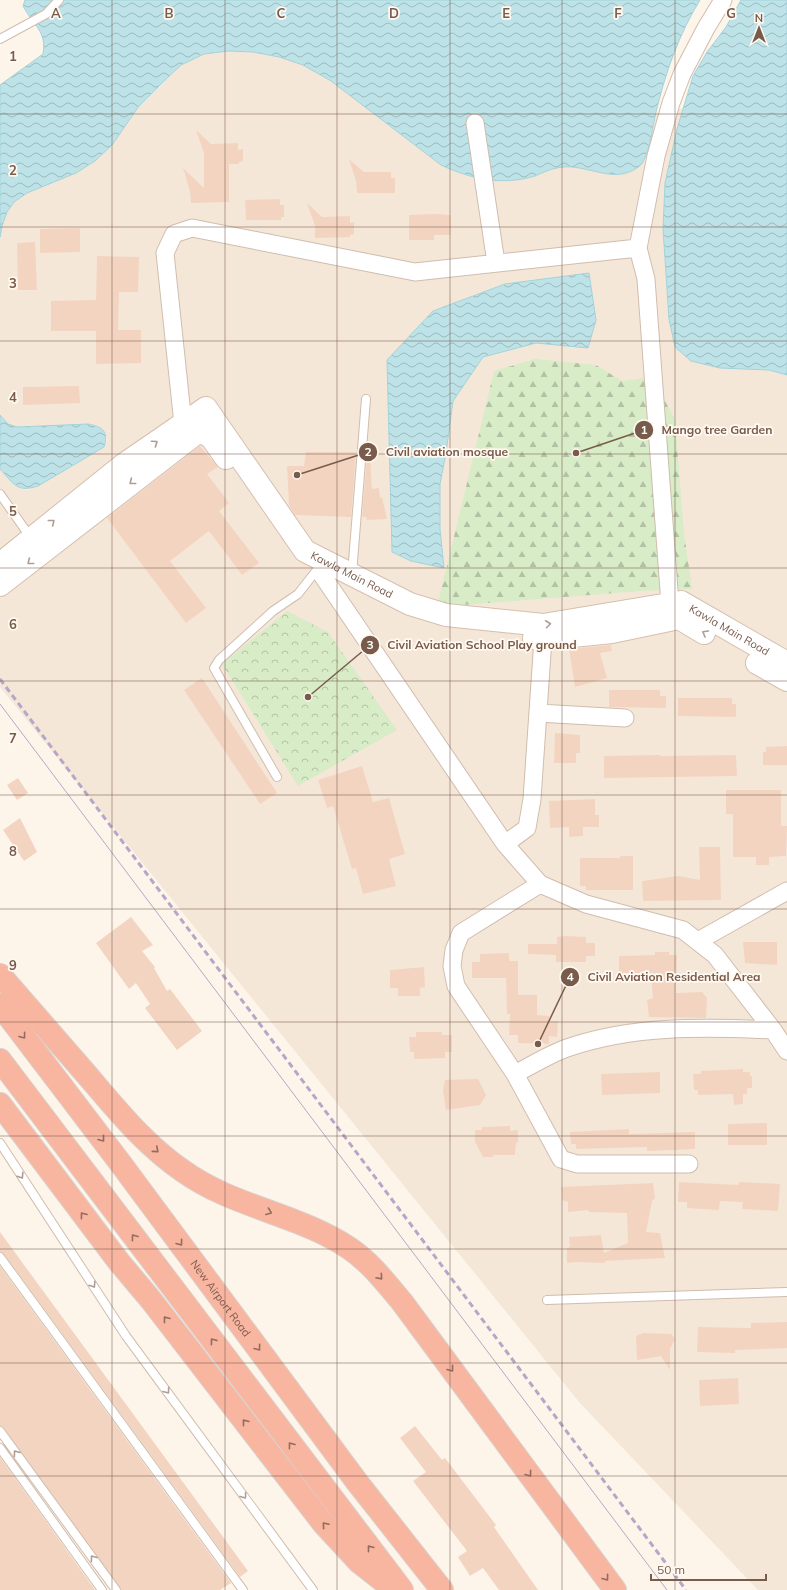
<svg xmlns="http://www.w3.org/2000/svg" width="787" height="1590" font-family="Mulish,sans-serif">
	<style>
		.residential { fill: #f5e7d8 }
		.forest { fill: url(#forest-firs) }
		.park { fill: url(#park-crowns) }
		.water { fill: url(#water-waves); stroke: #a3d3da }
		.building { fill: #f3d4c1 }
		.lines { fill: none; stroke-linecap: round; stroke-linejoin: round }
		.lane-casing { stroke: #d0bdae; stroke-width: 10 }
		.street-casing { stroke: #d0bdae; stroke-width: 19 }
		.secondary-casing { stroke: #d6bfae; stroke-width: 24 }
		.highway-casing { stroke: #d9d1cd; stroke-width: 24 }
		.lane { stroke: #fff; stroke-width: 8 }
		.street { stroke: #fff; stroke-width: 17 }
		.secondary { stroke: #fff; stroke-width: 22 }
		.highway { stroke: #f8b5a0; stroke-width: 22 }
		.tram { stroke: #b8a6c9; stroke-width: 1 }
		.rail { stroke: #b8a6c9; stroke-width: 3; stroke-dasharray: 6 4; stroke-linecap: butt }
		.oneway { stroke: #af9d94 }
		.oneway2 { stroke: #926d5d }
		.grid { fill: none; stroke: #795b4c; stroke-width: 1; stroke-opacity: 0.55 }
		.labels { text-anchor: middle; stroke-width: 3.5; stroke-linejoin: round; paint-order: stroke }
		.street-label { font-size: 11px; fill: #795b4c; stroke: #fff9f1 }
		.grid-label { font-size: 13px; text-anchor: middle; font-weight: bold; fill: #795b4c; stroke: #fff9f1; stroke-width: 3.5; stroke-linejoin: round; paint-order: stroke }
		.leader { fill: none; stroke: #795b4c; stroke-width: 1.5 }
		.callout-dot { fill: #795b4c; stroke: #fff9f1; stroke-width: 1.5 }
		.mark-label { font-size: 12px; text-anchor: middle; font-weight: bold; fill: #fff }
		.callout-label { font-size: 12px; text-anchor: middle; font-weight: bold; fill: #795b4c; stroke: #fff9f1; stroke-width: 3.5; stroke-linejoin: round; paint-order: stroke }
	</style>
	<defs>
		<pattern id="forest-firs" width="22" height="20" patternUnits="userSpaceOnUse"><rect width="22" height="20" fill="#d7ecc7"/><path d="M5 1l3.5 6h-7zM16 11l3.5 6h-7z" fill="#b3c2a4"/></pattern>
		<pattern id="park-crowns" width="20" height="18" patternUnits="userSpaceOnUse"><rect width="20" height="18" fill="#d7ecc7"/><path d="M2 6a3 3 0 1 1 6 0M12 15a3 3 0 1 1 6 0" fill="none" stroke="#b3c2a4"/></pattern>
		<pattern id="water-waves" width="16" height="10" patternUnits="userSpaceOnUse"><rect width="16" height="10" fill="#bde3e8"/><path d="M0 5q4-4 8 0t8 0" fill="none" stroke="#9ebbbe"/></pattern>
	</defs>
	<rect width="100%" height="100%" fill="#fdf5ea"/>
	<!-- residential -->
	<path class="residential" d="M 228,51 L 252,52 L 279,57 L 303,65 L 331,81 L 534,176 L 558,167 L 580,167 L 609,174 L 628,173 L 642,164 L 649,149 L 655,114 L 787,87 L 787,1590 L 758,1590 L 579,1402 L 0,687 L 0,469 L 16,486 L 27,490 L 38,486 L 104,447 L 107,439 L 105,431 L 98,426 L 88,424 L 17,427 L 8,424 L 0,415 L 0,237 L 2,226 L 7,212 L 14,202 L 27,193 L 76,173 L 95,161 L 112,145 L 139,106 L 181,65 L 204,54 Z"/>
	<!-- forest -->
	<path class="forest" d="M 535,359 L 596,365 L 622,381 L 653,377 L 675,420 L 684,533 L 692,589 L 640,591 L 437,607 L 494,371 Z"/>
	<!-- park -->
	<path class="park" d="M 287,611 L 328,632 L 397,730 L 298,786 L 222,664 Z"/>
	<!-- water -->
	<path class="water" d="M 25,0 L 700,0 C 679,34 665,74 656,112 C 652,129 651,146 643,162 C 641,166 633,171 629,172 C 607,181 581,162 557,168 C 550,169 542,173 535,176 C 502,186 471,179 441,165 L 331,81 L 303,65 L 279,57 L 253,52 L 228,51 L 204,54 L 181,65 L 162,83 L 139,106 L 112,145 L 95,161 L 76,173 L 27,193 L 14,202 L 7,212 L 2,226 L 0,237 L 0,85 L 43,54 C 47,31 33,25 23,6 Z
		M 741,0 L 787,0 L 787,375 L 769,370 L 720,368 L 691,361 L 675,347 L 669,319 L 663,229 L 665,183 L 677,129 L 693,76 L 707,52 L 726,27 Z
		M 589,273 L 596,320 L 588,348 L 536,343 L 483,357 L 453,401 L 446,453 L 440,484 L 440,529 L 444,568 L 411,561 L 392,552 L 387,360 L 433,311 L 505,284 Z
		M 0,415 L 8,424 L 17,427 L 88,424 C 103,427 109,431 104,447 L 38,486 C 17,493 14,484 0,469 Z"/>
	<!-- building -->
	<path class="building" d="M 196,130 L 211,144 L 238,143 L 238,150 L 243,149 L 243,161 L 239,162 L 239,164 L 229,164 L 229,202 L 191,203 L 190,191 L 183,168 L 204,188 L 204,153 Z
		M 349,159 L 364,172 L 391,172 L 391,178 L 395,178 L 395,193 L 357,193 L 356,181 Z
		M 280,199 L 280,205 L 284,205 L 284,217 L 281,217 L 281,220 L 246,220 L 245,200 Z
		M 307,203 L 322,217 L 350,216 L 350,223 L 354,222 L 354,234 L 350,235 L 350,237 L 315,238 L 315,226 Z
		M 434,214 L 451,215 L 451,235 L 434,235 L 434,240 L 409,240 L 409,215 Z
		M 80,228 L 80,252 L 40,253 L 40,229 Z
		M 35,242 L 37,290 L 18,290 L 17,243 Z
		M 97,256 L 139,257 L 138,292 L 119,292 L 118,330 L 141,330 L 141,363 L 96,364 L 96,331 L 51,331 L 51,301 L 96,300 Z
		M 79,386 L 80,403 L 23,405 L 23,387 Z
		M 200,446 L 218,467 L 207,474 L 229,503 L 219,511 L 259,563 L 242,575 L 209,531 L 170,561 L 206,608 L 186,623 L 107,518 Z
		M 306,452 L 356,452 L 351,517 L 295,515 L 289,505 L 287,466 L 304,466 Z
		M 367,458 L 370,458 L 372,489 L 379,488 L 380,498 L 382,497 L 387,519 L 367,520 L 366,517 L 362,517 Z
		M 611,645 L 612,651 L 600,653 L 607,678 L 575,687 L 569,649 Z
		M 202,678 L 277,793 L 260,804 L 184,690 Z
		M 609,690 L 660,690 L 660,696 L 666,696 L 666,708 L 609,707 Z
		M 678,698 L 732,698 L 732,704 L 736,704 L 736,717 L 678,716 Z
		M 555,733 L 580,735 L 580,753 L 576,753 L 576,763 L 554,763 Z
		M 787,746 L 787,765 L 763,765 L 763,752 L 766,752 L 766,747 Z
		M 660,755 L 660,756 L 736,755 L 737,776 L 604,778 L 604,756 Z
		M 362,766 L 373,802 L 389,798 L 405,854 L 389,859 L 396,886 L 363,894 L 356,868 L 352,869 L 333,806 L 327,808 L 318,780 Z
		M 18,778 L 28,793 L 17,800 L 7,785 Z
		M 726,790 L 781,790 L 781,826 L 787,826 L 786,856 L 769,857 L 769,865 L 756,865 L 756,857 L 733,857 L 733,814 L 726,814 Z
		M 595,799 L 595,815 L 599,815 L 599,827 L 583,827 L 583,836 L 569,837 L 569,827 L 550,828 L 549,801 Z
		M 20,818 L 37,852 L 24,861 L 3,830 Z
		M 699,847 L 720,847 L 721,900 L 643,901 L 642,881 L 678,876 L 700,880 Z
		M 620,856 L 633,856 L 633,890 L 586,890 L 586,886 L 580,886 L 580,858 L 620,858 Z
		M 131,917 L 153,945 L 142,951 L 155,967 L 154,968 L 167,991 L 170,989 L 202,1031 L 177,1050 L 145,1008 L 150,1004 L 136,983 L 129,989 L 96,943 Z
		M 566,936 L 586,937 L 586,943 L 595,943 L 595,956 L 586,956 L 586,962 L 556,962 L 556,955 L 528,954 L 528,944 L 557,944 L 557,937 Z
		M 743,942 L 777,942 L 777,965 L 745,963 Z
		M 655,952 L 669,952 L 669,955 L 677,955 L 676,993 L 702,992 L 707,998 L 706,1018 L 649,1017 L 647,1000 L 653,998 L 651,973 L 619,973 L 619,956 L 655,955 Z
		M 509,953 L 509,961 L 518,961 L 518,995 L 537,995 L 537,1015 L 549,1016 L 549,1021 L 558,1021 L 557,1037 L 549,1036 L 549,1044 L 518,1043 L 518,1035 L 509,1035 L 510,1014 L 507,1014 L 506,978 L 472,978 L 472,962 L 480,962 L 480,954 Z
		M 424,967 L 425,987 L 420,988 L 420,996 L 398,996 L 398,988 L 390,988 L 390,970 Z
		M 416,1032 L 442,1032 L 442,1035 L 452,1035 L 452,1052 L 445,1052 L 445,1058 L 414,1059 L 414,1052 L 410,1052 L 409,1037 L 416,1037 Z
		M 743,1069 L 743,1072 L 750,1072 L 750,1076 L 752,1076 L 752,1088 L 747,1088 L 747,1094 L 743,1094 L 743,1104 L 734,1105 L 733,1094 L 698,1095 L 698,1090 L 694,1090 L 693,1074 L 701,1074 L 701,1071 Z
		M 660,1072 L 660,1093 L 602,1095 L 601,1074 Z
		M 478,1079 L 486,1095 L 480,1105 L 446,1110 L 443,1091 L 445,1080 Z
		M 767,1123 L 767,1145 L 728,1145 L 728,1124 Z
		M 510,1126 L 510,1131 L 518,1130 L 518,1142 L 516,1143 L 515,1155 L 493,1155 L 493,1157 L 483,1157 L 475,1142 L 475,1130 L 482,1130 L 482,1127 Z
		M 629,1129 L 629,1134 L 695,1132 L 695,1149 L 647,1151 L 647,1147 L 576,1149 L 576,1144 L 571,1144 L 570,1132 Z
		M 679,1182 L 739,1185 L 739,1182 L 780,1184 L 778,1211 L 742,1209 L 743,1202 L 720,1201 L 719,1210 L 687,1208 L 687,1202 L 678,1202 Z
		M 653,1183 L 655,1198 L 652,1201 L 646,1232 L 660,1233 L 665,1258 L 605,1261 L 605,1263 L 575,1262 L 567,1263 L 567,1248 L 570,1247 L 569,1237 L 601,1235 L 604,1253 L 628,1243 L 627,1213 L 589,1212 L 588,1210 L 568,1212 L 568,1202 L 562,1200 L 561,1187 Z
		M 0,1232 L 248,1571 L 240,1577 L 4,1254 L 0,1252 Z
		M 0,1266 L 231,1583 L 220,1590 L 121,1590 L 4,1428 L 0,1426 Z
		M 787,1322 L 787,1348 L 735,1350 L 735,1353 L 697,1352 L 698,1327 L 751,1328 L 751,1323 Z
		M 643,1333 L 671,1334 L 675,1339 L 670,1349 L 670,1370 L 661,1356 L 637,1360 L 636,1336 Z
		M 738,1378 L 739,1404 L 700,1406 L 699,1380 Z
		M 415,1426 L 442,1460 L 445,1458 L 496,1525 L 494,1527 L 538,1590 L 499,1590 L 483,1568 L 470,1576 L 458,1557 L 467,1551 L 413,1481 L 426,1472 L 400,1438 Z
		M 0,1457 L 95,1590 L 0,1590 Z"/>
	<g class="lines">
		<!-- lane casing -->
		<g class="lane-casing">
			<path id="lane" d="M 0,39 L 46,14 L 59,0
				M 0,494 L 31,538
				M 352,574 L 366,399
				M 277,777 L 214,668 L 219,660 L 273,611 L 298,594 L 316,571
				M 0,1143 L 126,1336 L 313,1590
				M 0,1257 L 243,1590
				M 547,1300 L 787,1292
				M 0,1431 L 116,1590
				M 0,1448 L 102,1590"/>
		</g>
		<!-- street casing -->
		<g class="street-casing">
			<path id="street" d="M 475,123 L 496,263
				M 183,424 L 165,253 L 174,234 L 192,228 L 415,272 L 638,248
				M 322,575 L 505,844 L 540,884 L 586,904 L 683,930 L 715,955 L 773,1030 L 787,1051
				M 670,604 L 646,279 L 638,248 L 656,156 L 671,103 L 682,74 L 706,28 L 723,0
				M 538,713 L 625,718
				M 505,844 L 527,828 L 532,799 L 543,639
				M 540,884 L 461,933 L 454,950 L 452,966 L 456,986 L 515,1074 L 561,1159 L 515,1074 C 532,1065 550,1054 567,1048 C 633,1025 705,1027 773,1030
				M 698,941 L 787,891
				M 561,1159 L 577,1164 L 689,1164"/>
		</g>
		<!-- secondary casing -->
		<g class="secondary-casing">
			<g id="secondary">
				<path id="s1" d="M 0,564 L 123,465 L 206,408 L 305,551 L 410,604 L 446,615 L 543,625 L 681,602 L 787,663"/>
				<path d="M 0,585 L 199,431 L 211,437 L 226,458"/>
				<path d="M 534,638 L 543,639 L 612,632 L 679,618 L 704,633"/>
				<path d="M 757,663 L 787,680"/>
			</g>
		</g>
		<!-- highway casing -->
		<g class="highway-casing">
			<g id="highway">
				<path d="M 0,975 C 29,1008 58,1042 87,1075 C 117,1110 145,1145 183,1171 C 233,1207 298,1214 349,1248 C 370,1262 386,1283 402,1302 L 615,1590"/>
				<path id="s2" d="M 0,1005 L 121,1164 L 357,1482 L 442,1590"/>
				<path d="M 0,1060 L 402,1590"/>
				<path d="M 0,1104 L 119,1262 L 151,1300 L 323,1523 L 359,1562 L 387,1584"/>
			</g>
		</g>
		<!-- lane -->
		<use href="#lane" class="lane"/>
		<!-- street -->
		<use href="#street" class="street"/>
		<!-- secondary -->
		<use href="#secondary" class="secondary"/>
		<!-- highway -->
		<use href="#highway" class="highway"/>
		<!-- tram -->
		<path class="tram" d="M 0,704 L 667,1590"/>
		<!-- rail -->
		<path class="rail" d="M 0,679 L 686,1590"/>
	</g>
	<!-- one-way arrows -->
	<defs><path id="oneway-chevron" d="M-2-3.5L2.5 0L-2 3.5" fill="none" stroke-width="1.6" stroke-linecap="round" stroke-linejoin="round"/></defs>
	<g class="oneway">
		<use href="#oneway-chevron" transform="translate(155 443) rotate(-35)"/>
		<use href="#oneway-chevron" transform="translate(132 482) rotate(142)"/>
		<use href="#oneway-chevron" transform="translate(52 522) rotate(-39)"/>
		<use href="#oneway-chevron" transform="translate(30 562) rotate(142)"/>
		<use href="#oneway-chevron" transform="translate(548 624) rotate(-7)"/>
		<use href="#oneway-chevron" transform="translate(705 633) rotate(-150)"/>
		<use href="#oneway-chevron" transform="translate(21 1176) rotate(57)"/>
		<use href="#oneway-chevron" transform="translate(93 1285) rotate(57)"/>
		<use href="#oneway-chevron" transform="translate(167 1391) rotate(54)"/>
		<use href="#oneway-chevron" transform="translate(16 1453) rotate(-126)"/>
		<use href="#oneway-chevron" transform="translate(244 1496) rotate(54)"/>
		<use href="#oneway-chevron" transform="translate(93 1558) rotate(-126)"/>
	</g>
	<g class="oneway2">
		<use href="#oneway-chevron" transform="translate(23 1036) rotate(53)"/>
		<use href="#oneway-chevron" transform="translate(102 1139) rotate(52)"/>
		<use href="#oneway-chevron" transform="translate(156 1150) rotate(40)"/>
		<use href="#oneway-chevron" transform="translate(269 1212) rotate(21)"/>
		<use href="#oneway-chevron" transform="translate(83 1215) rotate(-127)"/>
		<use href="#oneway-chevron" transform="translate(134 1237) rotate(-127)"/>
		<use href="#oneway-chevron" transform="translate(180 1243) rotate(53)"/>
		<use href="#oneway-chevron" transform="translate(380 1277) rotate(49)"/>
		<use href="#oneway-chevron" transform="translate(166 1319) rotate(-128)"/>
		<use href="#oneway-chevron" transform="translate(213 1341) rotate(-127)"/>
		<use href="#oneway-chevron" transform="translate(258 1348) rotate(53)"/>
		<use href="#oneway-chevron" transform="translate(451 1369) rotate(53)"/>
		<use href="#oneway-chevron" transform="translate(245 1422) rotate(-128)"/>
		<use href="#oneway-chevron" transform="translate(291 1445) rotate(-127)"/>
		<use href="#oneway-chevron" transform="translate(529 1474) rotate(53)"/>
		<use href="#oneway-chevron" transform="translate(325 1525) rotate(-130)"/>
		<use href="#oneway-chevron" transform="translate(370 1548) rotate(-128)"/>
		<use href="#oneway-chevron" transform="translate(606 1578) rotate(53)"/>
	</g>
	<!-- grid -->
	<path class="grid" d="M 112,0 L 112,1590M 225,0 L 225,1590M 337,0 L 337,1590M 450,0 L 450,1590M 562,0 L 562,1590M 675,0 L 675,1590M 0,114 L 787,114M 0,227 L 787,227M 0,341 L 787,341M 0,454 L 787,454M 0,568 L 787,568M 0,681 L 787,681M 0,795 L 787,795M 0,909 L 787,909M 0,1022 L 787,1022M 0,1136 L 787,1136M 0,1249 L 787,1249M 0,1363 L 787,1363M 0,1476 L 787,1476"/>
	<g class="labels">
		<!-- street labels -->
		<g class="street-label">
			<text dy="4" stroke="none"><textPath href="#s1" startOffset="485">Kawla Main Road</textPath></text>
			<text dy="4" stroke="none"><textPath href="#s1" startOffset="881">Kawla Main Road</textPath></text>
			<text dy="4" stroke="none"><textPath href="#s2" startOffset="367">New Airport Road</textPath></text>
		</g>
	</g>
	<g class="grid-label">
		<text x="56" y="18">A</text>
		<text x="169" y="18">B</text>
		<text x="281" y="18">C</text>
		<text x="394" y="18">D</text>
		<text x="506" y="18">E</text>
		<text x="618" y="18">F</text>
		<text x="731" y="18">G</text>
		<text x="13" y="61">1</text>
		<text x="13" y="175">2</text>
		<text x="13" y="288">3</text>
		<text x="13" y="402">4</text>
		<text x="13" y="516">5</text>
		<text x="13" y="629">6</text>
		<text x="13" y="743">7</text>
		<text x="13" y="856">8</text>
		<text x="13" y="970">9</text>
	</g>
	<!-- callouts -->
	<path class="leader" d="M576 453L644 430M297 475L368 452M308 697L370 645M538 1044L570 977"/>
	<g class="callout-dot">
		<circle cx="576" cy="453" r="4"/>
		<circle cx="297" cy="475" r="4"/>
		<circle cx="308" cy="697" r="4"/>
		<circle cx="538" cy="1044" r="4"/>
		<circle cx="644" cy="430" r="10"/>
		<circle cx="368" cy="452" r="10"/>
		<circle cx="370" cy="645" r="10"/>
		<circle cx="570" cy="977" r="10"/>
	</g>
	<g class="mark-label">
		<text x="644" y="434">1</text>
		<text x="368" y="456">2</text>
		<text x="370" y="649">3</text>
		<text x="570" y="981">4</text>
	</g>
	<g class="callout-label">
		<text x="717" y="434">Mango tree Garden</text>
		<text x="447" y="456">Civil aviation mosque</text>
		<text x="482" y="649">Civil Aviation School Play ground</text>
		<text x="674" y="981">Civil Aviation Residential Area</text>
	</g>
	<!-- north arrow -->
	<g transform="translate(759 28)" stroke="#fff9f1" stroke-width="3" paint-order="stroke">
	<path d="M0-3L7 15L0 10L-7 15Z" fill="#795b4c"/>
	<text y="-6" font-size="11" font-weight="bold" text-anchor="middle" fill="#795b4c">N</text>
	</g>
	<!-- scale -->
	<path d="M651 1574v6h115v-6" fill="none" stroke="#795b4c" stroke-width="2"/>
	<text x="657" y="1574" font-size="12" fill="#795b4c" stroke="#fff9f1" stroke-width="3" paint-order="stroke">50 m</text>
</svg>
